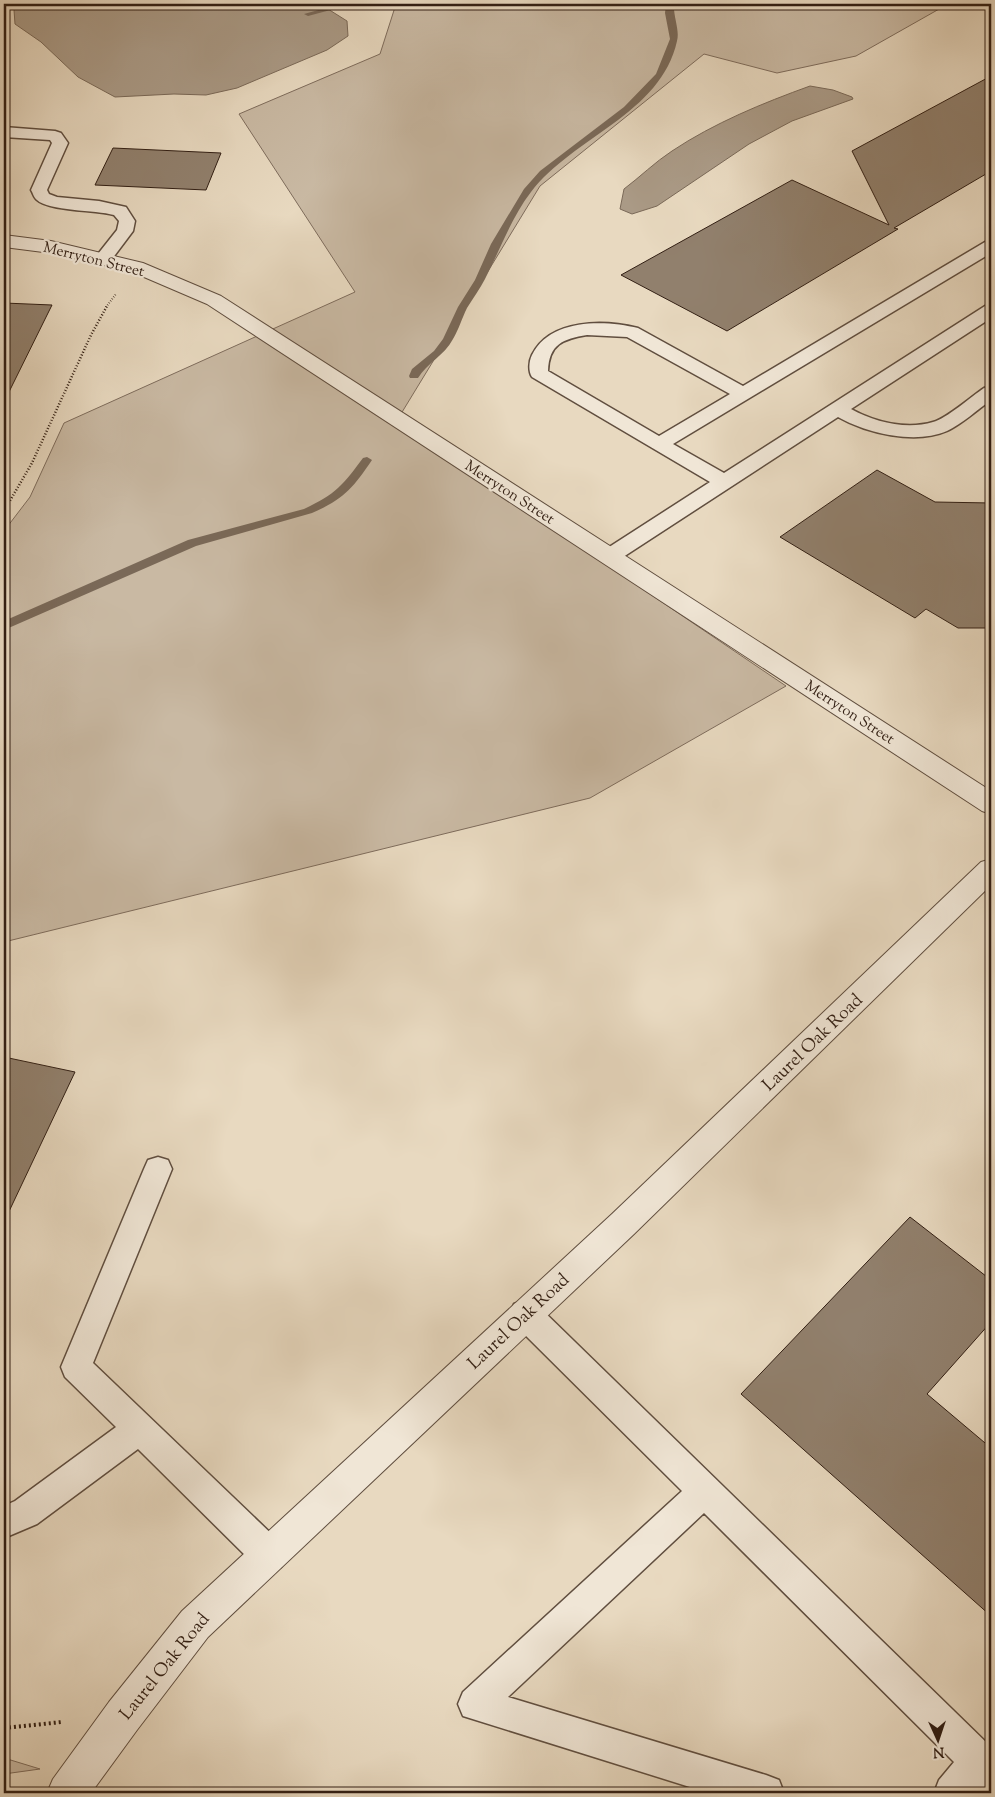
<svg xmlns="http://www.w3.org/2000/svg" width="995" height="1797" font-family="'Sorts Mill Goudy',serif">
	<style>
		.green { fill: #c9b9a3; stroke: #7e6c5c }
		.water { fill: #aa9a86; stroke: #7a6958 }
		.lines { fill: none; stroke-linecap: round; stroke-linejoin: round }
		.stream { fill: #7a6958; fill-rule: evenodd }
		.building { fill: #91806d; stroke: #321f14 }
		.lane-casing { stroke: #604e3f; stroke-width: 3 }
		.street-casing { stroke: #604e3f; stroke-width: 2 }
		.path-far2 { stroke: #321f14; stroke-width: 2; stroke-dasharray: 0.5 2; stroke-linecap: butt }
		.path-far1 { stroke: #321f14; stroke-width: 2.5; stroke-dasharray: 1 2; stroke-linecap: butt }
		.path { stroke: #321f14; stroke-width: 4; stroke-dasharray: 2 3; stroke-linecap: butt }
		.lane { fill: #f0e6d6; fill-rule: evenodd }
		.street { fill: #f0e6d6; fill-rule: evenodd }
		.labels { text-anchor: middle; stroke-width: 4.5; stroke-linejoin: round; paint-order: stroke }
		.street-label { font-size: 15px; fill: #321f14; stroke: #f0e6d6 }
		.near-street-label { font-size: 18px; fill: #321f14; stroke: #f0e6d6 }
	</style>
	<rect width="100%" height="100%" fill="#e8d9c0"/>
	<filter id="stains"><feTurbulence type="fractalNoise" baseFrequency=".004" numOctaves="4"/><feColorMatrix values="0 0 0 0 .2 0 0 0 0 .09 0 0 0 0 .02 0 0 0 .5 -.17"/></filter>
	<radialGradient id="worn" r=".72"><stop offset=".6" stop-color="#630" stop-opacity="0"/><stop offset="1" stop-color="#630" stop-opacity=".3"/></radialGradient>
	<!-- green -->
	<path class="green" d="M 396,4 L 948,4 L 856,56 L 777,73 L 704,54 L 540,186 L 396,422 L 786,686 L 590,798 L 4,942 L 4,531 L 30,497 L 64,423 L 355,292 L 239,114 L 380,54 Z
		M 4,1758 L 40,1769 L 4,1774 Z"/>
	<!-- water -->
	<path class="water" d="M 24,4 L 320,4 L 347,21 L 348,36 L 327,50 L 237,88 L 206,95 L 174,94 L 115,97 L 78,77 L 41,42 L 15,24 L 14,10 Z
		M 810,86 L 833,90 L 852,97 L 853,99 L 792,121 L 749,144 L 657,206 L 632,214 L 620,209 L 624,189 C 640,177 655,162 672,151 C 714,123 763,103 810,86 Z"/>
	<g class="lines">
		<!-- stream -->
		<path class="stream" d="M 340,4 L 353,4 L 308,16 L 304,14 Z
			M 666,4 L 674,4 C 673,16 680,30 677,41 C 661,114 573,137 531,192 C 511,218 500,250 485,279 C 480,289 473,298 467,308 C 462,318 459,329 453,339 C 444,356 427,363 418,378 L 410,378 L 409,376 L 412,369 L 434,351 L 443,339 L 458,307 L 475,280 L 491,244 L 524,189 L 540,171 L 624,107 L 656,74 L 670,39 L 665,13 Z
			M 367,457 L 372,460 C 353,488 344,499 312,513 L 196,546 L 4,630 L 4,621 L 188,540 L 304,509 C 336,494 343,485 363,458 Z"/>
	</g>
	<!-- building -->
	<path class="building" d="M 991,76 L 991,171 L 894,228 L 898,229 L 727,331 L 621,275 L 792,180 L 889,225 L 852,151 Z
		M 113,148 L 221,153 L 206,190 L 95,185 Z
		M 4,303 L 52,305 L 4,402 Z
		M 877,470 L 935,502 L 991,503 L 991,628 L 958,628 L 926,609 L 915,618 L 780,537 Z
		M 4,1057 L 75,1072 L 4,1222 Z
		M 910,1217 L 991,1280 L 991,1322 L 927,1394 L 991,1448 L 991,1616 L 741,1394 Z"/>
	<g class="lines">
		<!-- lane casing -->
		<g class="lane-casing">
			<path id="lane" d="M 4,127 L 55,131 L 61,133 L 68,143 L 47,190 L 49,194 L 57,197 L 99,201 L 126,207 L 135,221 L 133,231 L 109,263 L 103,264 L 97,263 L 94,259 L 117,230 L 119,221 L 114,215 C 96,210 48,211 37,200 C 34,198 33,193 31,190 L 52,143 L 50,140 L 4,137 Z
				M 991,241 L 991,253 L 673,444 L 724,473 L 985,306 L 991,305 L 991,318 L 851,409 C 875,422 906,430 933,422 C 946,419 972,396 984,388 L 991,386 L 991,400 C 977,410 962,424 947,431 C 915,445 866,433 838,417 L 617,561 L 610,563 L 603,561 L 600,556 L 603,551 L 710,482 L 532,377 C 528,371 529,361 532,355 C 550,318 605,320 638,328 L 743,386 L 985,242 ZM 587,335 L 627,337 L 730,394 L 659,436 L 548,371 C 549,344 563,339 587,335 Z
				M 158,1157 L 168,1160 L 172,1169 L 93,1363 L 281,1543 L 285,1555 L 281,1567 L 269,1571 L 257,1567 L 138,1449 L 37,1524 L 4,1538 L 4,1506 L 15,1501 L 116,1427 L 65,1377 L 61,1367 L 144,1169 L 148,1160 Z
				M 525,1300 L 536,1304 L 991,1747 L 991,1792 L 979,1787 L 974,1793 L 934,1793 L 939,1780 L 954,1762 L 704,1513 L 508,1697 L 766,1775 L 779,1780 L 784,1793 L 709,1793 L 463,1716 L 458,1704 L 463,1692 L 682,1491 L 514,1324 L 510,1314 L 514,1304 Z"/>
		</g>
		<!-- street casing -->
		<g class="street-casing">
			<path id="street" d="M 4,235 L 51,241 L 143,263 L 221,296 L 991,791 L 991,814 L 982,811 L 207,304 L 130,271 L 51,253 L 4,247 Z
				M 991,859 L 991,885 L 634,1234 L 208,1637 L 137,1730 L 91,1793 L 47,1793 L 53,1779 L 109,1702 L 182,1611 L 612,1214 L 981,862 Z"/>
		</g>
		<!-- path-far2 -->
		<path class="path-far2" d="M 106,307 L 116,294"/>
		<!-- path-far1 -->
		<path class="path-far1" d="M 4,511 L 32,463 L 91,335 L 107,306"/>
		<!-- path -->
		<path class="path" d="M 4,1728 L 62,1722"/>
		<!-- lane -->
		<use href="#lane" class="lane"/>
		<!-- street -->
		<use href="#street" class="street"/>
	</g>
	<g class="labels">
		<!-- street labels -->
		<g class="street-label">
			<text transform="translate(94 259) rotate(14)" y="5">Merryton Street</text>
			<text transform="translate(510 492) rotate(33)" y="5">Merryton Street</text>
			<text transform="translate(850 712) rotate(33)" y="5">Merryton Street</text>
		</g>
		<!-- near-street labels -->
		<g class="near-street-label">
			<text transform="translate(812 1042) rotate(-44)" y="6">Laurel Oak Road</text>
			<text transform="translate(518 1321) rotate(-43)" y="6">Laurel Oak Road</text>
			<text transform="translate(164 1666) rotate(-51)" y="6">Laurel Oak Road</text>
		</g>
	</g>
	<!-- margin -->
	<rect width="995" height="1797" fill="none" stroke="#e8d9c0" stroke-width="20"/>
	<rect x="5" y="5" width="985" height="1787" fill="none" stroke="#321f14" stroke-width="2.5"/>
	<rect x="10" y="10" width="975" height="1777" fill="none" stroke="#321f14"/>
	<!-- north arrow -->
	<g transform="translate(938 1740) rotate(177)" stroke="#f0e6d6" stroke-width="4" paint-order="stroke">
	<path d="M0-4L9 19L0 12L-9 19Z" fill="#321f14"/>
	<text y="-8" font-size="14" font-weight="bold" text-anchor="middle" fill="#321f14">N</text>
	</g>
	<rect width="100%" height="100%" filter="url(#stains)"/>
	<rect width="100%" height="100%" fill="url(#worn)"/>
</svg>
